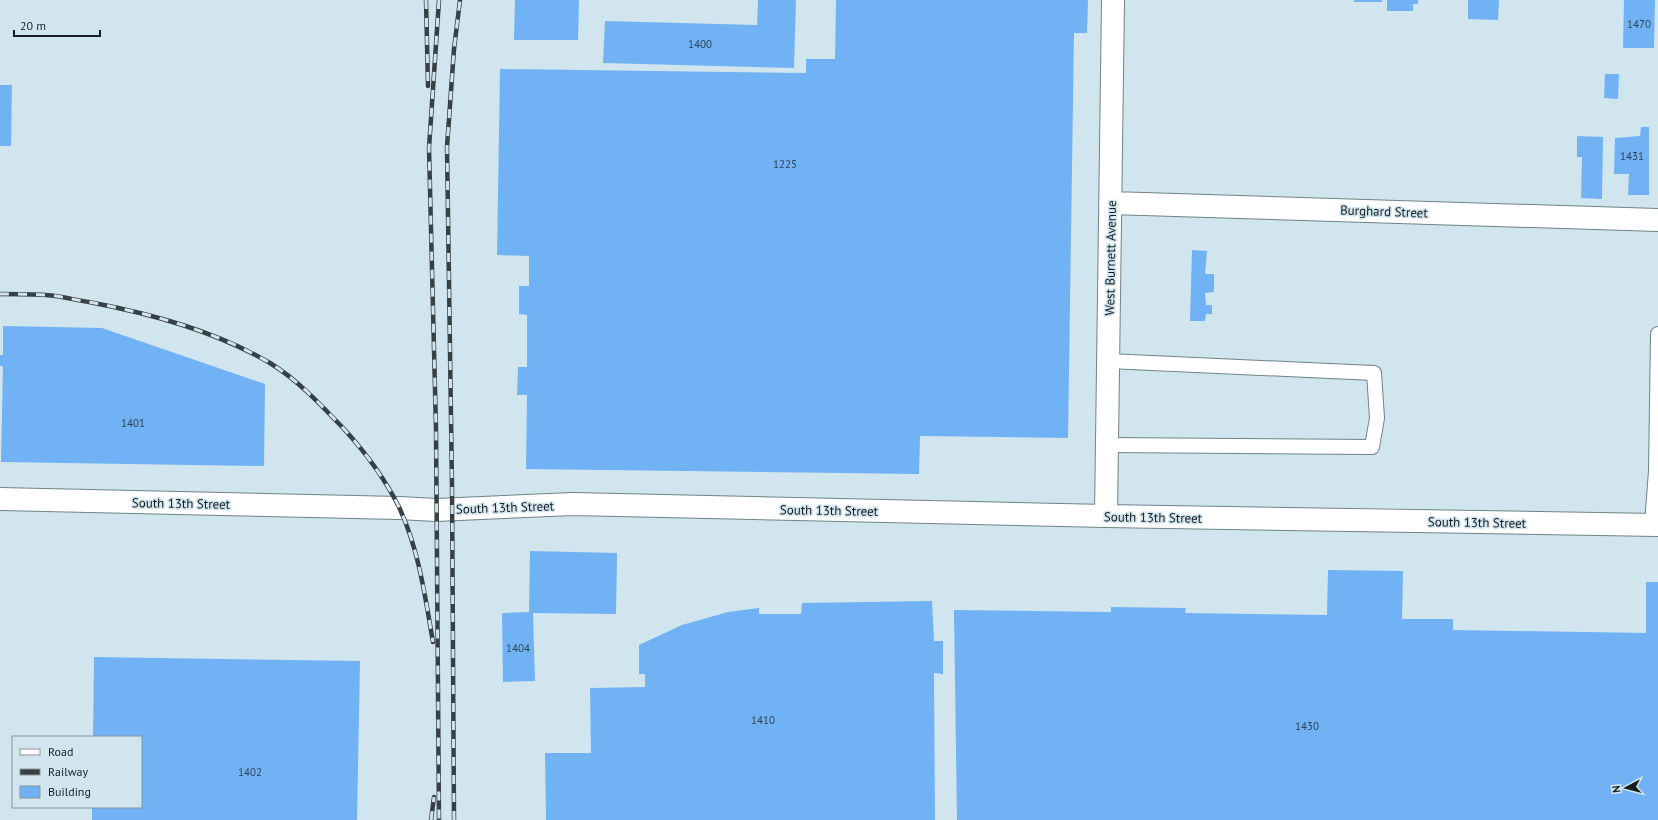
<svg xmlns="http://www.w3.org/2000/svg" width="1658" height="820" font-family="'PT Sans',sans-serif">
	<style>
		.building { fill: #71b2f5 }
		.lines { fill: none; stroke-linecap: round; stroke-linejoin: round }
		.service-casing { stroke: #70828a; stroke-width: 16 }
		.minor-casing { stroke: #70828a; stroke-width: 24 }
		.service { stroke: #fff; stroke-width: 14 }
		.minor { stroke: #fff; stroke-width: 22 }
		.rail-casing { stroke: #374044; stroke-width: 4.5 }
		.rail { stroke: #d1e5ee; stroke-width: 3; stroke-dasharray: 9; stroke-linecap: butt }
		.labels { text-anchor: middle; stroke-width: 3; stroke-linejoin: round; paint-order: stroke }
		.number-label { font-size: 11px; fill: #2e4356 }
		.street-label { font-size: 13px; fill: #171e21; stroke: #d1e5ee }
	</style>
	<rect width="100%" height="100%" fill="#d1e5ee"/>
	<!-- building -->
	<path class="building" d="M 515,0 L 579,0 L 578,40 L 514,40 Z
		M 758,0 L 796,0 L 794,68 L 603,63 L 605,21 L 757,25 Z
		M 836,0 L 1088,0 L 1087,33 L 1074,33 L 1068,438 L 920,436 L 919,474 L 526,469 L 527,395 L 517,395 L 518,367 L 527,367 L 527,315 L 519,314 L 519,286 L 529,286 L 529,256 L 497,255 L 500,69 L 806,73 L 806,59 L 835,59 Z
		M 1354,0 L 1382,0 L 1382,2 L 1354,2 Z
		M 1387,0 L 1418,0 L 1418,4 L 1413,4 L 1413,11 L 1387,11 Z
		M 1468,0 L 1499,0 L 1498,20 L 1468,19 Z
		M 1624,0 L 1655,0 L 1654,48 L 1623,48 Z
		M 1605,74 L 1619,74 L 1618,99 L 1604,98 Z
		M 0,85 L 12,85 L 11,146 L 0,146 Z
		M 1641,127 L 1649,127 L 1649,195 L 1628,195 L 1629,174 L 1614,174 L 1615,138 L 1640,136 Z
		M 1577,136 L 1603,137 L 1602,199 L 1581,198 L 1582,157 L 1577,157 Z
		M 1192,250 L 1207,251 L 1205,274 L 1214,274 L 1214,292 L 1205,293 L 1206,305 L 1212,305 L 1212,314 L 1206,314 L 1205,321 L 1190,321 Z
		M 3,326 L 102,328 L 265,384 L 264,466 L 1,462 L 3,366 L 0,366 L 0,355 L 3,355 Z
		M 530,551 L 617,553 L 616,614 L 533,613 L 535,681 L 503,682 L 502,613 L 529,612 Z
		M 1328,570 L 1403,571 L 1402,619 L 1453,619 L 1453,630 L 1646,633 L 1646,582 L 1658,582 L 1658,820 L 957,820 L 954,610 L 1111,612 L 1111,607 L 1186,608 L 1185,613 L 1327,615 Z
		M 932,601 L 934,641 L 943,641 L 943,674 L 934,673 L 935,820 L 546,820 L 545,753 L 591,753 L 590,688 L 645,687 L 645,674 L 639,674 L 639,645 L 682,625 L 728,612 L 759,608 L 759,614 L 801,614 L 802,603 Z
		M 94,657 L 360,661 L 357,820 L 92,820 L 92,807 L 141,807 L 141,737 L 93,737 Z"/>
	<g class="lines">
		<!-- service casing -->
		<g class="service-casing">
			<path id="service" d="M 1107,445 L 1372,447 L 1377,418 L 1374,373 L 1108,361
				M 1652,524 L 1656,471 L 1658,334"/>
		</g>
		<!-- minor casing -->
		<g class="minor-casing">
			<path id="minor" d="M 1111,203 L 1658,220
				M 0,499 L 399,508 L 436,510 L 573,504 L 1106,516 L 1658,525
				M 1106,516 L 1113,0"/>
		</g>
		<!-- service -->
		<use href="#service" class="service"/>
		<!-- minor -->
		<use href="#minor" class="minor"/>
		<!-- rail casing -->
		<g class="rail-casing">
			<path id="rail" d="M 426,0 L 428,86
				M 439,0 L 429,148 L 436,429 L 439,820
				M 0,294 C 15,294 31,294 46,295 C 61,296 75,300 89,302 C 152,314 215,331 270,363 C 299,381 321,405 344,429 C 365,452 385,479 399,507 C 419,550 425,596 433,642
				M 431,820 L 434,797
				M 454,820 L 452,485 L 447,147 L 454,49 L 460,0"/>
		</g>
		<!-- rail -->
		<use href="#rail" class="rail"/>
	</g>
	<g class="labels">
		<!-- number labels -->
		<g class="number-label">
			<text x="1639" y="28">1470</text>
			<text x="700" y="48">1400</text>
			<text x="1632" y="160">1431</text>
			<text x="785" y="168">1225</text>
			<text x="133" y="427">1401</text>
			<text x="518" y="652">1404</text>
			<text x="763" y="724">1410</text>
			<text x="1307" y="730">1430</text>
			<text x="250" y="776">1402</text>
		</g>
		<!-- street labels -->
		<g class="street-label">
			<text transform="translate(1384 211) rotate(2)" y="5">Burghard Street</text>
			<text transform="translate(1110 258) rotate(-89)" y="5">West Burnett Avenue</text>
			<text transform="translate(181 503) rotate(1)" y="5">South 13th Street</text>
			<text transform="translate(505 507) rotate(-2)" y="5">South 13th Street</text>
			<text transform="translate(829 510) rotate(1)" y="5">South 13th Street</text>
			<text transform="translate(1153 517) rotate(1)" y="5">South 13th Street</text>
			<text transform="translate(1477 522) rotate(1)" y="5">South 13th Street</text>
		</g>
	</g>
	<!-- legend -->
	<rect x="12" y="736" width="130" height="72" fill="#d1e5ee" stroke="#87959c"/>
	<rect x="20" y="749" width="20" height="6" fill="#ffffff" stroke="#87959c"/>
	<text x="48" y="756" font-size="12" fill="#171e21">Road</text>
	<rect x="20" y="769" width="20" height="6" fill="#374044" stroke="#87959c"/>
	<text x="48" y="776" font-size="12" fill="#171e21">Railway</text>
	<rect x="20" y="786" width="20" height="12" fill="#71b2f5" stroke="#87959c"/>
	<text x="48" y="796" font-size="12" fill="#171e21">Building</text>
	<!-- north arrow -->
	<g transform="translate(1626 788) rotate(263)" stroke="#d1e5ee" stroke-width="3" paint-order="stroke">
	<path d="M0-3L7 15L0 10L-7 15Z" fill="#171e21"/>
	<text y="-6" font-size="11" font-weight="bold" text-anchor="middle" fill="#171e21">N</text>
	</g>
	<!-- scale -->
	<path d="M14 30v6h86v-6" fill="none" stroke="#171e21" stroke-width="2"/>
	<text x="20" y="30" font-size="12" fill="#171e21" stroke="#d1e5ee" stroke-width="3" paint-order="stroke">20 m</text>
</svg>
